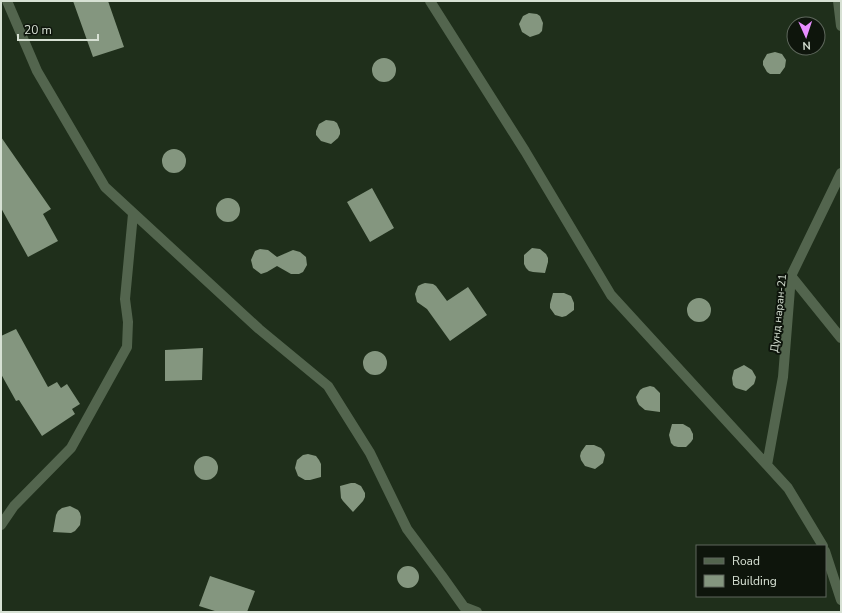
<svg xmlns="http://www.w3.org/2000/svg" width="842" height="613" font-family="'Nunito Sans',sans-serif">
	<style>
		.building { fill: #84967f }
		.lines { fill: none; stroke-linecap: round; stroke-linejoin: round }
		.minor { stroke: #53654e; stroke-width: 10 }
		.labels { text-anchor: middle; stroke-width: 4; stroke-linejoin: round; paint-order: stroke }
		.street-label { font-size: 11px; fill: #d7e1d4; stroke: #0e150c }
	</style>
	<rect width="100%" height="100%" fill="#1f2f1b"/>
	<!-- building -->
	<path class="building" d="M 73,1 L 108,1 L 124,47 L 93,57 Z
		M 529,13 L 537,14 L 540,16 L 543,23 L 542,31 L 539,34 L 530,37 L 522,32 L 519,24 L 523,16 Z
		M 775,52 L 782,54 L 786,60 L 785,67 L 780,74 L 770,74 L 767,72 L 763,65 L 763,61 L 767,54 Z
		M372 70a12 12 0 1 1 24 0a12 12 0 1 1-24 0Z
		M 326,120 L 334,121 L 337,123 L 340,130 L 340,134 L 338,138 L 331,144 L 321,141 L 316,135 L 316,131 L 319,124 Z
		M 1,137 L 51,209 L 43,214 L 58,241 L 28,257 L 1,208 Z
		M162 161a12 12 0 1 1 24 0a12 12 0 1 1-24 0Z
		M 372,188 L 394,228 L 370,242 L 347,202 Z
		M216 210a12 12 0 1 1 24 0a12 12 0 1 1-24 0Z
		M 532,248 L 540,249 L 546,254 L 548,258 L 548,262 L 545,273 L 533,272 L 529,271 L 526,268 L 524,264 L 524,255 Z
		M 260,249 L 268,250 L 277,257 L 293,250 L 300,252 L 306,257 L 307,265 L 303,272 L 299,274 L 291,274 L 277,266 L 267,272 L 261,274 L 253,268 L 251,260 L 255,251 Z
		M 425,283 L 433,284 L 436,286 L 447,301 L 468,287 L 487,315 L 450,341 L 427,309 L 417,302 L 415,294 L 418,286 L 422,284 Z
		M 553,293 L 564,293 L 571,296 L 574,303 L 574,310 L 566,316 L 562,317 L 555,315 L 550,308 L 550,304 Z
		M687 310a12 12 0 1 1 24 0a12 12 0 1 1-24 0Z
		M 16,329 L 48,387 L 57,382 L 61,388 L 67,384 L 80,404 L 72,409 L 75,414 L 42,436 L 19,400 L 16,401 L 1,374 L 1,336 Z
		M 203,348 L 202,380 L 165,381 L 165,350 Z
		M363 363a12 12 0 1 1 24 0a12 12 0 1 1-24 0Z
		M 744,365 L 752,370 L 756,377 L 755,381 L 754,384 L 746,391 L 736,388 L 733,385 L 732,378 L 734,370 Z
		M 650,386 L 654,387 L 660,393 L 660,412 L 645,410 L 639,405 L 637,401 L 636,397 L 640,390 L 643,388 Z
		M 672,424 L 683,424 L 690,428 L 693,434 L 693,439 L 691,442 L 686,447 L 678,447 L 674,446 L 671,443 L 669,435 Z
		M 586,445 L 594,445 L 601,448 L 604,452 L 605,455 L 603,463 L 595,469 L 585,466 L 581,460 L 580,456 L 581,452 Z
		M 308,454 L 316,456 L 319,460 L 321,464 L 321,477 L 310,480 L 305,480 L 298,476 L 295,468 L 297,460 L 303,455 Z
		M194 468a12 12 0 1 1 24 0a12 12 0 1 1-24 0Z
		M 351,483 L 355,483 L 361,486 L 365,493 L 365,497 L 363,501 L 353,512 L 343,501 L 341,498 L 340,486 Z
		M 70,506 L 78,510 L 80,513 L 81,517 L 80,525 L 75,531 L 71,533 L 53,532 L 56,515 L 58,511 L 62,508 Z
		M397 577a11 11 0 1 1 22 0a11 11 0 1 1-22 0Z
		M 210,576 L 255,591 L 247,612 L 218,612 L 199,606 Z"/>
	<g class="lines">
		<!-- minor -->
		<path class="minor" d="M 7,1 L 37,71 L 105,187 L 259,329 L 328,386 L 370,453 L 407,529 L 442,576 L 464,607 L 477,612
			M 430,1 L 525,151 L 611,295 L 788,488 L 823,546
			M 838,1 L 841,26
			M 791,276 L 841,338
			M 767,465 L 783,377 L 791,276 L 841,173
			M 1,525 L 14,506 L 71,448 L 127,347 L 128,322 L 125,299 L 133,214
			M 825,551 L 841,600"/>
	</g>
	<g class="labels">
		<!-- street labels -->
		<g class="street-label">
			<text transform="translate(778 313) rotate(-84)" y="4">Дунд наран-21</text>
		</g>
	</g>
	<!-- border -->
	<rect width="842" height="613" fill="none" stroke="#d7e1d4" stroke-width="4"/>
	<!-- legend -->
	<rect x="696" y="545" width="130" height="52" fill="#0e150c" stroke="#5e675c"/>
	<rect x="704" y="558" width="20" height="6" fill="#53654e" stroke="#5e675c"/>
	<text x="732" y="565" font-size="12" fill="#d7e1d4">Road</text>
	<rect x="704" y="575" width="20" height="12" fill="#84967f" stroke="#5e675c"/>
	<text x="732" y="585" font-size="12" fill="#d7e1d4">Building</text>
	<!-- north arrow -->
	<g transform="translate(806 36) rotate(177)"><circle r="19" fill="#0e150c" stroke="#5e675c"/>
	<path d="M0-3L7 15L0 10L-7 15Z" fill="#e88eff"/>
	<text y="-6" font-size="11" font-weight="bold" text-anchor="middle" fill="#d7e1d4">N</text>
	</g>
	<!-- scale -->
	<path d="M18 34v6h80v-6" fill="none" stroke="#d7e1d4" stroke-width="2"/>
	<text x="24" y="34" font-size="12" fill="#d7e1d4" stroke="#0e150c" stroke-width="3" paint-order="stroke">20 m</text>
</svg>
